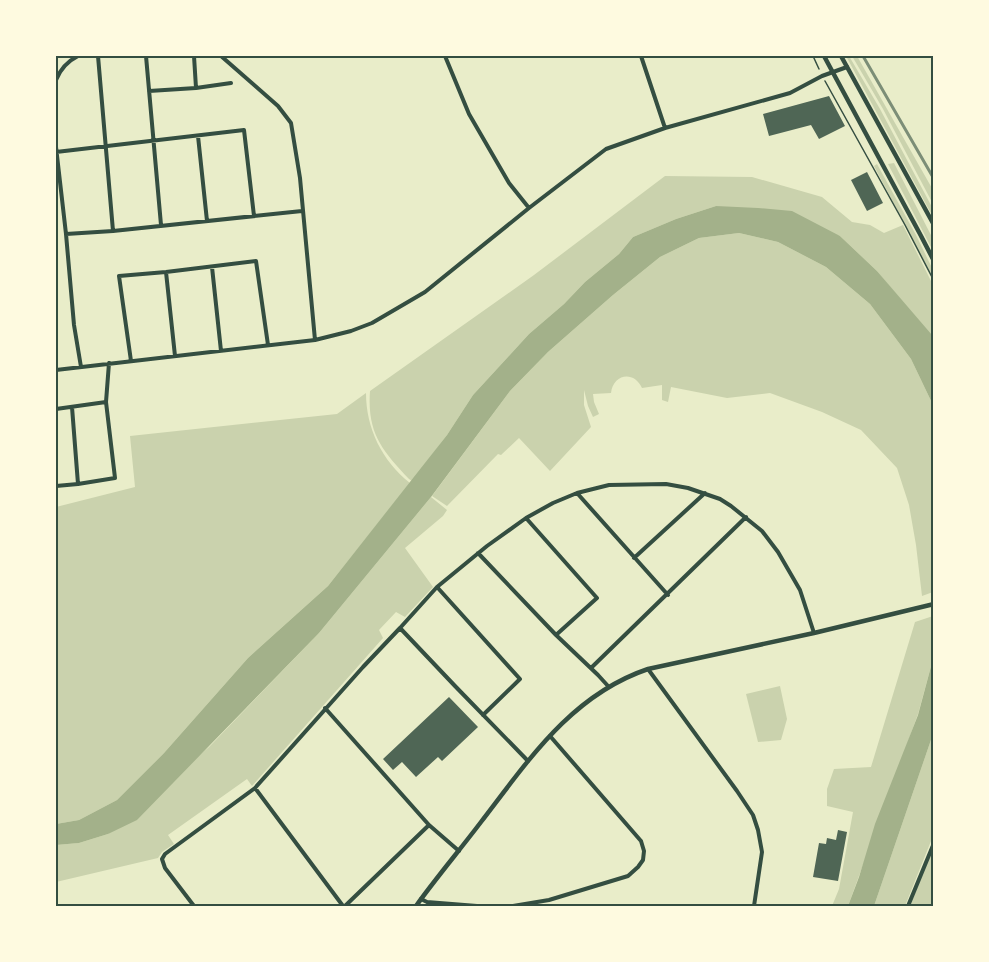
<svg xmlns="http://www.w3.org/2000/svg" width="989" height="962" font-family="'Archivo Narrow',sans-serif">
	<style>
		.green { fill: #cad2ad }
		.water { fill: #a3b18a }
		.building { fill: #4f6655 }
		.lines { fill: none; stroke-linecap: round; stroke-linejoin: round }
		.path { stroke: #344e41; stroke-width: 1.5 }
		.minor { stroke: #344e41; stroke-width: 4 }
		.tertiary { stroke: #344e41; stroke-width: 4.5 }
		.rail { stroke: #7c8e77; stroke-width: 3 }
		.neatline { fill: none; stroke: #344e41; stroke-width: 2 }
	</style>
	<rect width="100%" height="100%" fill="#e9edc9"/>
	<!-- green -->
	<path class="green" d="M 846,56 L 849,56 L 880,109 L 933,209 L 933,217 Z
		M 852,56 L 857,56 L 933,190 L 933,204 L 883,109 Z
		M 894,163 L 933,239 L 933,251 L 888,164 Z
		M 877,164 L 916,235 L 933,270 L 933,278 L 874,166 Z
		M 665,176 L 752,177 L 822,197 L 852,222 L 870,225 L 884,233 L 903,225 L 933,285 L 933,339 L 877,271 L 840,236 L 716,206 L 676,219 L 633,237 L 619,254 L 585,282 L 564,304 L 529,334 L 473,395 L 447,435 L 412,481 L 409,479 C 382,450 367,433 370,391 L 534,275 Z
		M 739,233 L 778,242 L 826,267 L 870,304 L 911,359 L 933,405 L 933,592 L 922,596 L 916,545 L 909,505 L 897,468 L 861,430 L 822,412 L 770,393 L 727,398 L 671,387 L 668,402 L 662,400 L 662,385 L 642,388 C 634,370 613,374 611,393 L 593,394 L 594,402 L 599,414 L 593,417 L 588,406 L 584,390 L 584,405 L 591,427 L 550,471 L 519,438 L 501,455 L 498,454 L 447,506 L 432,496 L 510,391 L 548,352 L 613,295 L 660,257 L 699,238 Z
		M 366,393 C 366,428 382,461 410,483 L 328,586 L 248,658 L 164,753 L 117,800 L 79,820 L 56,824 L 56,507 L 135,487 L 130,436 L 337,414 Z
		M 431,497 L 447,510 L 443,516 L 405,548 L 433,587 L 405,617 L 396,612 L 379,630 L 383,638 L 252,786 L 247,779 L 168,835 L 174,844 L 162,852 L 158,858 L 56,882 L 56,845 L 79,843 L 108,834 L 209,747 L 319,633 Z
		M 933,616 L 933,659 L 918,714 L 848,906 L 832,906 L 839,889 L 853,812 L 827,806 L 827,789 L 834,769 L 871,767 L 915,622 Z
		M 780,686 L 787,719 L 781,740 L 758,742 L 746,694 Z
		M 933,734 L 933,836 L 905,906 L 874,906 Z
		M 933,848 L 933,906 L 910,906 Z"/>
	<!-- water -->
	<path class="water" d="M 716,206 L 758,208 L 792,211 L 840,236 L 877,271 L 932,335 L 934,339 L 933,405 L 911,359 L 870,304 L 826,267 L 778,242 L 739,233 L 699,238 L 660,257 L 613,295 L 548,352 L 510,391 L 431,497 L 319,633 L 137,820 L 108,834 L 79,843 L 56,845 L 56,824 L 79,820 L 117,800 L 164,753 L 248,658 L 328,586 L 447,435 L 473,395 L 529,334 L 564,304 L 585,282 L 619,254 L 633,237 L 676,219 Z
		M 933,659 L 933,734 L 874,906 L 848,906 L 859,877 L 875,824 L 918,715 Z"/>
	<!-- building -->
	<path class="building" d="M 829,96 L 845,126 L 819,139 L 811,125 L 769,136 L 763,114 Z
		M 867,172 L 883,203 L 867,211 L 851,180 Z
		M 449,697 L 478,727 L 442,761 L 438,757 L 416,777 L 402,762 L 393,770 L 383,759 Z
		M 838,830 L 847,832 L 838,881 L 813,877 L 819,843 L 826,844 L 827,838 L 836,840 Z"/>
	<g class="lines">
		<!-- path -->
		<path class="path" d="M 813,56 L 819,69
			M 825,81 L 905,225 L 934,281"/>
		<!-- minor -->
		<path class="minor" d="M 98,56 L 113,231
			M 146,56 L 161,225
			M 194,56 L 196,88
			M 221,56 L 278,106 L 291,123 L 300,178 L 315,340
			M 445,56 L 469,114 L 509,183 L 529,208
			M 641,56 L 665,128
			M 56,80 C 60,70 68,61 78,56
			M 149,91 L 196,88 L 231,83
			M 198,136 L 207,221
			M 56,147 L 66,234 L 74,325 L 81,367
			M 56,152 L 244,130 L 254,216
			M 66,234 L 113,231 L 302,211
			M 212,267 L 221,351
			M 166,272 L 175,356
			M 131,361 L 119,276 L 166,272 L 256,261 L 268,345
			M 56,370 L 315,340 L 351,331 L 372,323 L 425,292 L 529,208 L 606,149 L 665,128 L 790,93 L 822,76 L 847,67
			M 72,407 L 78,484
			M 56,409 L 106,402
			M 56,486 L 78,484 L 115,478 L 106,402 L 109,363
			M 577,493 L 668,595
			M 526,518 L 597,598 L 556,635
			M 478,553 L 556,635 L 598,675 L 608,686
			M 634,558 L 705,493
			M 437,587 L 520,679 L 483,715
			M 400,628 L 455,686 L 528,761
			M 591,668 L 746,517
			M 648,669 L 737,791 L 753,815 L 758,830 L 762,852 L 754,906
			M 325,708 L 429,825 L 459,851
			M 255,788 L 343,906
			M 421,899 L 427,902 L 477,906 L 513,906 L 549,900 L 628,876 L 638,867 L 643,860 L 644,851 L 641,841 L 550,736
			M 194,906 L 165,868 L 162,859 L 165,854 L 255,788 L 363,667 L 400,628 L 437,587 L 487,546 L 526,518 L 553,503 L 577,493 L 609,485 L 666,484 L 688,488 L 720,499 L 731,506 L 762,531 L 778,552 L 800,590 L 814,633
			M 345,906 L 429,825
			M 908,906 L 934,843"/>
		<!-- tertiary -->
		<path class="tertiary" d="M 824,56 L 920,234 L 934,261
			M 841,56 L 934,225
			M 416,906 C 436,878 459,851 481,822 C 528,761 571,695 648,669 L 814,633 L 934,604"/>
		<!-- rail -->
		<path class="rail" d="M 863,56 L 934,179"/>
	</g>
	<!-- border -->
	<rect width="989" height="962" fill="none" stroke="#fefae0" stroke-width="114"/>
	<rect x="57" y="57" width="875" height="848" class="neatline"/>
</svg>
